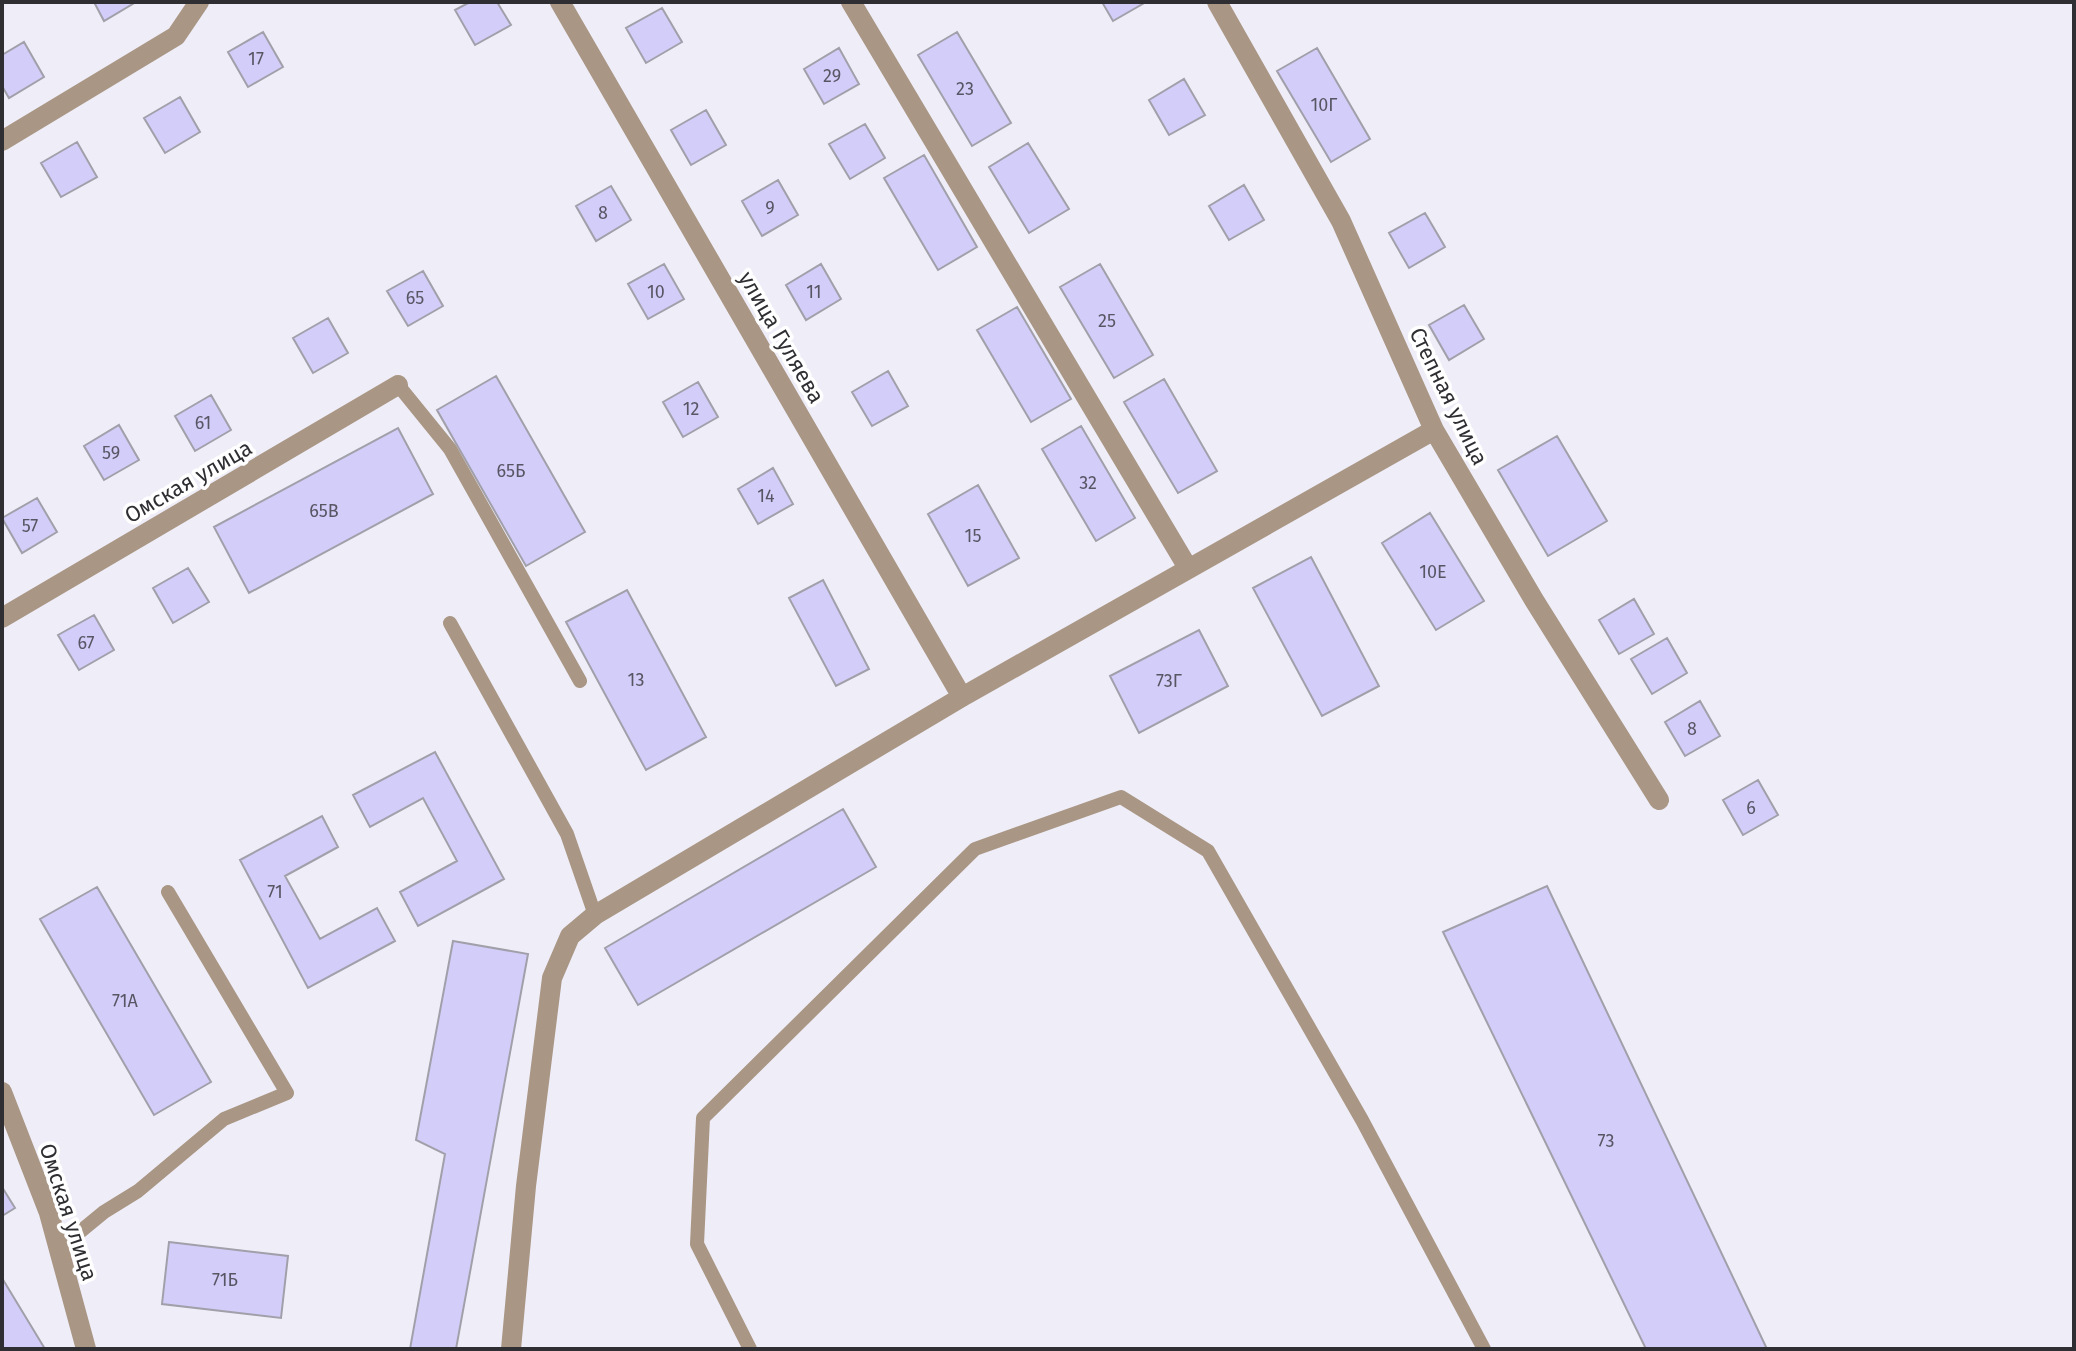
<svg xmlns="http://www.w3.org/2000/svg" width="2076" height="1351" font-family="'Fira Sans',sans-serif">
	<style>
		.building { fill: #d3cdf9; stroke: #a1a0aa; stroke-width: 2 }
		.lines { fill: none; stroke-linecap: round; stroke-linejoin: round }
		.service { stroke: #a99684; stroke-width: 14 }
		.minor { stroke: #a99684; stroke-width: 20 }
		.labels { text-anchor: middle; stroke-width: 7; stroke-linejoin: round; paint-order: stroke }
		.number-label { font-size: 18px; fill: #585664 }
		.street-label { font-size: 22px; fill: #2f2f33; stroke: #fff }
	</style>
	<rect width="100%" height="100%" fill="#efeef8"/>
	<!-- building -->
	<path class="building" d="M 94,2 L 136,2 L 104,21 Z
		M 470,2 L 497,2 L 511,25 L 475,45 L 455,10 Z
		M 1102,2 L 1146,2 L 1113,21 Z
		M 662,8 L 682,42 L 646,63 L 626,28 Z
		M 263,32 L 283,67 L 248,87 L 228,52 Z
		M 957,32 L 1011,123 L 972,146 L 918,55 Z
		M 24,42 L 44,77 L 9,98 L 2,86 L 2,55 Z
		M 839,48 L 859,84 L 824,104 L 804,69 Z
		M 1317,48 L 1370,139 L 1331,162 L 1277,71 Z
		M 1184,79 L 1205,115 L 1169,135 L 1149,100 Z
		M 180,97 L 200,132 L 165,153 L 144,118 Z
		M 706,110 L 726,145 L 691,165 L 671,130 Z
		M 865,124 L 885,158 L 850,179 L 829,144 Z
		M 77,142 L 97,177 L 61,197 L 41,163 Z
		M 1028,143 L 1069,209 L 1029,233 L 989,167 Z
		M 924,155 L 977,247 L 938,270 L 884,178 Z
		M 778,180 L 798,215 L 762,236 L 742,201 Z
		M 1244,185 L 1264,220 L 1229,240 L 1209,206 Z
		M 611,186 L 631,220 L 596,241 L 576,206 Z
		M 1425,213 L 1445,247 L 1409,268 L 1389,233 Z
		M 664,264 L 684,299 L 648,319 L 628,284 Z
		M 821,264 L 841,299 L 806,320 L 786,285 Z
		M 1100,264 L 1153,355 L 1114,378 L 1060,287 Z
		M 423,271 L 443,306 L 408,326 L 387,291 Z
		M 1464,305 L 1484,339 L 1449,360 L 1429,325 Z
		M 1017,307 L 1071,399 L 1031,422 L 977,330 Z
		M 328,318 L 348,353 L 313,373 L 293,338 Z
		M 888,371 L 908,406 L 872,426 L 852,392 Z
		M 496,376 L 585,532 L 526,566 L 437,410 Z
		M 1164,379 L 1217,471 L 1178,493 L 1124,402 Z
		M 698,382 L 718,417 L 683,437 L 663,402 Z
		M 211,395 L 231,430 L 195,451 L 175,416 Z
		M 119,425 L 139,460 L 104,480 L 84,446 Z
		M 1081,426 L 1135,518 L 1096,541 L 1042,449 Z
		M 398,428 L 433,494 L 249,593 L 214,527 Z
		M 1557,436 L 1607,521 L 1548,556 L 1498,470 Z
		M 773,468 L 793,504 L 758,524 L 738,489 Z
		M 978,485 L 1019,558 L 968,586 L 928,514 Z
		M 37,498 L 57,532 L 22,553 L 2,518 Z
		M 1430,513 L 1484,601 L 1436,630 L 1382,543 Z
		M 1311,557 L 1379,686 L 1322,716 L 1253,588 Z
		M 188,568 L 209,602 L 173,623 L 153,588 Z
		M 823,580 L 869,669 L 836,686 L 789,598 Z
		M 627,590 L 706,737 L 646,770 L 566,622 Z
		M 1634,599 L 1654,634 L 1619,654 L 1599,620 Z
		M 94,615 L 114,650 L 79,670 L 58,635 Z
		M 1199,630 L 1228,686 L 1139,733 L 1110,676 Z
		M 1667,638 L 1687,673 L 1652,694 L 1631,659 Z
		M 1700,701 L 1720,736 L 1685,756 L 1665,722 Z
		M 435,752 L 504,879 L 418,926 L 400,892 L 457,861 L 423,798 L 370,827 L 353,795 Z
		M 1758,780 L 1778,815 L 1743,835 L 1723,800 Z
		M 843,809 L 876,867 L 638,1005 L 605,948 Z
		M 322,816 L 338,847 L 285,876 L 320,939 L 377,908 L 395,941 L 308,988 L 240,860 Z
		M 1547,886 L 1767,1349 L 1646,1349 L 1443,932 Z
		M 97,887 L 211,1082 L 154,1115 L 40,919 Z
		M 453,941 L 528,954 L 456,1349 L 410,1349 L 445,1154 L 416,1140 Z
		M 2,1187 L 15,1208 L 2,1216 Z
		M 169,1242 L 288,1256 L 281,1318 L 162,1304 Z
		M 2,1278 L 45,1349 L 2,1349 Z"/>
	<g class="lines">
		<!-- service -->
		<path class="service" d="M 398,385 L 450,449 L 580,681
			M 450,623 L 567,834 L 595,915
			M 59,1249 L 104,1212 L 138,1191 L 224,1119 L 287,1093 L 168,892
			M 750,1349 L 697,1244 L 703,1118 L 975,849 L 1121,797 L 1208,851 L 1362,1120 L 1484,1349"/>
		<!-- minor -->
		<path class="minor" d="M 560,2 L 962,697
			M 851,2 L 1188,568
			M 1217,2 L 1341,221 L 1434,430 L 1534,600 L 1659,800
			M 2,141 L 176,36 L 199,2
			M 2,618 L 398,385
			M 2,1092 L 49,1213 L 86,1349
			M 511,1349 L 526,1186 L 552,978 L 570,936 L 595,915 L 962,697 L 1434,430"/>
	</g>
	<g class="labels">
		<!-- number labels -->
		<g class="number-label">
			<text x="256" y="65">17</text>
			<text x="832" y="82">29</text>
			<text x="965" y="95">23</text>
			<text x="1324" y="111">10Г</text>
			<text x="770" y="214">9</text>
			<text x="603" y="219">8</text>
			<text x="656" y="298">10</text>
			<text x="814" y="298">11</text>
			<text x="415" y="304">65</text>
			<text x="1107" y="327">25</text>
			<text x="691" y="415">12</text>
			<text x="203" y="429">61</text>
			<text x="111" y="459">59</text>
			<text x="511" y="477">65Б</text>
			<text x="1088" y="489">32</text>
			<text x="766" y="502">14</text>
			<text x="324" y="517">65В</text>
			<text x="30" y="532">57</text>
			<text x="973" y="542">15</text>
			<text x="1433" y="578">10Е</text>
			<text x="86" y="649">67</text>
			<text x="636" y="686">13</text>
			<text x="1169" y="687">73Г</text>
			<text x="1692" y="735">8</text>
			<text x="1751" y="814">6</text>
			<text x="275" y="898">71</text>
			<text x="125" y="1007">71А</text>
			<text x="1606" y="1147">73</text>
			<text x="225" y="1286">71Б</text>
		</g>
		<!-- street labels -->
		<g class="street-label">
			<text transform="translate(782 337) rotate(60)" y="8">улица Гуляева</text>
			<text transform="translate(1449 396) rotate(64)" y="8">Степная улица</text>
			<text transform="translate(188 481) rotate(-30)" y="8">Омская улица</text>
			<text transform="translate(69 1212) rotate(72)" y="8">Омская улица</text>
		</g>
	</g>
	<!-- border -->
	<rect width="2076" height="1351" fill="none" stroke="#2f2f33" stroke-width="8"/>
</svg>
